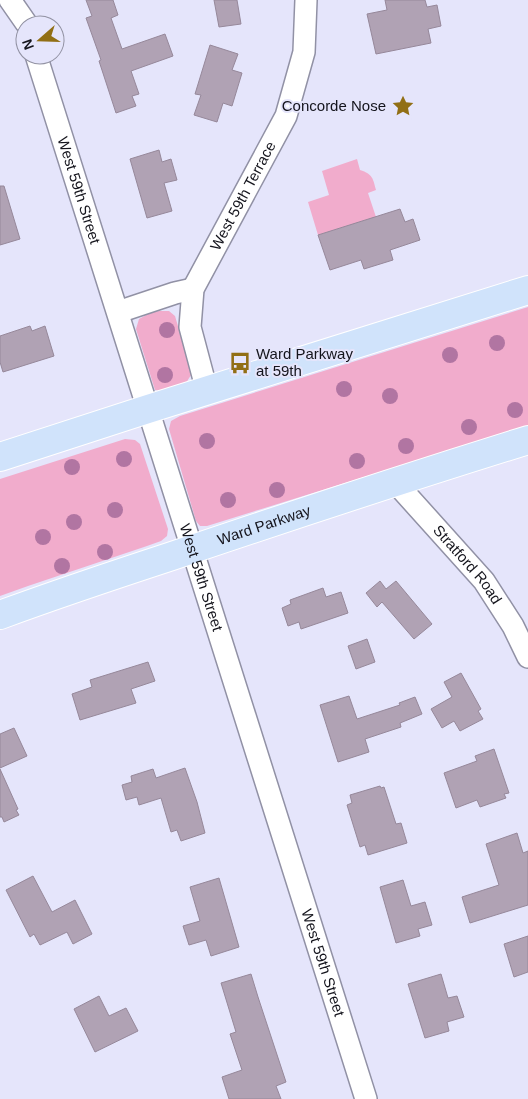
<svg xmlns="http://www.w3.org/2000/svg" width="528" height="1099" font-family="Arial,sans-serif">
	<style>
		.green { fill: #f1accc }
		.building { fill: #b0a2b4; stroke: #96889a }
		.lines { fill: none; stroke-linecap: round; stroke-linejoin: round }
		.minor-casing { stroke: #9191a5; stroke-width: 24 }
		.major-casing { stroke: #fff; stroke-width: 30 }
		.minor { stroke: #fff; stroke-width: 21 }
		.major { stroke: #d0e3fb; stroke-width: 28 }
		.tree { fill: #b175a2 }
		.labels { text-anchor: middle; stroke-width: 4; stroke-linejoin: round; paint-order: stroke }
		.poi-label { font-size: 15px; fill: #14141c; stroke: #e5e5fb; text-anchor: end }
		.street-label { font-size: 15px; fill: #14141c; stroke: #e5e5fb }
	</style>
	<rect width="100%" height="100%" fill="#e5e5fb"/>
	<!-- green -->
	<path class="green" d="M 357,159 L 360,170 C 373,174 373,179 376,190 L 368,193 L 376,217 L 318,235 L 308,202 L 329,195 L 322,171 Z
		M 528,307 L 528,426 L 207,526 L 200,526 L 196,521 L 169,429 L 171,421 L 180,416 Z
		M 159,311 L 169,311 L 175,316 L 192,374 C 191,375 187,381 187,382 C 179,389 164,392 155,390 L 136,329 L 139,319 L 150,313 Z
		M 125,439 L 135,440 L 140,444 L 168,529 L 167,536 L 161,541 L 147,546 L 28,586 L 0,596 L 0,479 Z"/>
	<!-- building -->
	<path class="building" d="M 86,0 L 113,0 L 118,15 L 111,18 L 122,49 L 165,34 L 173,56 L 131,71 L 139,94 L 132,96 L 136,106 L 116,113 L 99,61 L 101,60 L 86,18 L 92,16 Z
		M 214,0 L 237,0 L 241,24 L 219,27 Z
		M 385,0 L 425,0 L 427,7 L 437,5 L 441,26 L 428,29 L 431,43 L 376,54 L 367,14 L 387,10 Z
		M 210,45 L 238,54 L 232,70 L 242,73 L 232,106 L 223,103 L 217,122 L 194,115 L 201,95 L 195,94 Z
		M 159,150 L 162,162 L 171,159 L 177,180 L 164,183 L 172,211 L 147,218 L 130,159 Z
		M 0,186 L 4,186 L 20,239 L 0,245 Z
		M 400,209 L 405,222 L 413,219 L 420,240 L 390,250 L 393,260 L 364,269 L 361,260 L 330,270 L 318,235 Z
		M 30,326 L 32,331 L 45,326 L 54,356 L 3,372 L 0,362 L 0,336 Z
		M 380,581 L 386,589 L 396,581 L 432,624 L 414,639 L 382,602 L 377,607 L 366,593 Z
		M 323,588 L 326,597 L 341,592 L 348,613 L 301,629 L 299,622 L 288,626 L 282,608 L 291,604 L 290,600 Z
		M 367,639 L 375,662 L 356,669 L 348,646 Z
		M 148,662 L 155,681 L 131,689 L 136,703 L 80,720 L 72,694 L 92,687 L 90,680 Z
		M 461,673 L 481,709 L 478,711 L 483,719 L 460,731 L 454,721 L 442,728 L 431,709 L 452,697 L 444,682 Z
		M 349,696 L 357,719 L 400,705 L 399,703 L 415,697 L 422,714 L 400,723 L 401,727 L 365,739 L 369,752 L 338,762 L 320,705 Z
		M 14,728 L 27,756 L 0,768 L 0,734 Z
		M 494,749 L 509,793 L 504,794 L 506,798 L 480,807 L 477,800 L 456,808 L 444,773 L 477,761 L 475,756 Z
		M 185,768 L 197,802 L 205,833 L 181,841 L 177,830 L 171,832 L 161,798 L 139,805 L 137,797 L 126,800 L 122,785 L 132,782 L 131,776 L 153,769 L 156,778 Z
		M 0,769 L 18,809 L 16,810 L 19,815 L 4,822 L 2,817 L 0,817 Z
		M 380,786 L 381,788 L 384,787 L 396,824 L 401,823 L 407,843 L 368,855 L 365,845 L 360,847 L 347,805 L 352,803 L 350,795 Z
		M 517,833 L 523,853 L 528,851 L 528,905 L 470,923 L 462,897 L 499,885 L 486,844 Z
		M 33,876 L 52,912 L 75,900 L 92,934 L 73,944 L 67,932 L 40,945 L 34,934 L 30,937 L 6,890 Z
		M 219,878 L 239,947 L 211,956 L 206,940 L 189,945 L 183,926 L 200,921 L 190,887 Z
		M 403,880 L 411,906 L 425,902 L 432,925 L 418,929 L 420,936 L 396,943 L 380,887 Z
		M 528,936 L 528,972 L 514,977 L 504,944 Z
		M 251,974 L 258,997 L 286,1082 L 276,1086 L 281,1099 L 229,1099 L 222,1077 L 242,1070 L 230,1034 L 236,1032 L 221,983 Z
		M 441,974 L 448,998 L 457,996 L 464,1017 L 447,1022 L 449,1031 L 425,1038 L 408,984 Z
		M 99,996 L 109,1016 L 126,1008 L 138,1031 L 95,1052 L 74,1009 Z"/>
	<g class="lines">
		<!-- minor casing -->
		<g class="minor-casing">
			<g id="minor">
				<path d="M 10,0 L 26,23"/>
				<path id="s1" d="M 36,55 L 366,1099"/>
				<path d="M 118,312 L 175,293 L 193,289"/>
				<path id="s2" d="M 207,391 L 190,327 L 193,289 L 286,116 L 304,52 L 306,0"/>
				<path id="s3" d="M 395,482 L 484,581 L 513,626 L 528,657"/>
			</g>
		</g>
		<!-- major casing -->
		<g class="major-casing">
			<g id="major">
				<path d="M 0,457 L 148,409 L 528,290"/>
				<path id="s4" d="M 0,615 C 57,594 114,575 172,556 C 290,516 409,477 528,440"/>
			</g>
		</g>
		<!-- minor -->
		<use href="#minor" class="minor"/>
		<!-- major -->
		<use href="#major" class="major"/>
	</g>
	<!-- trees -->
	<g class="tree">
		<circle cx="167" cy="330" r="8"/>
		<circle cx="497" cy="343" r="8"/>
		<circle cx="450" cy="355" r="8"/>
		<circle cx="165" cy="375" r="8"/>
		<circle cx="344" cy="389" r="8"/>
		<circle cx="390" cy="396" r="8"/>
		<circle cx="515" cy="410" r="8"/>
		<circle cx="469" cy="427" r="8"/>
		<circle cx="207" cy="441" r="8"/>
		<circle cx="406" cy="446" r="8"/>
		<circle cx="124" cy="459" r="8"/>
		<circle cx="357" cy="461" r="8"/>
		<circle cx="72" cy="467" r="8"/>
		<circle cx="277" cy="490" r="8"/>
		<circle cx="228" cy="500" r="8"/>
		<circle cx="115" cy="510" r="8"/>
		<circle cx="74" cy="522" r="8"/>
		<circle cx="43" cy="537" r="8"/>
		<circle cx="105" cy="552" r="8"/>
		<circle cx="62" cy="566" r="8"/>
	</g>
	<!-- icons -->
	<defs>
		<g id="sight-bare" transform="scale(1.725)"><path d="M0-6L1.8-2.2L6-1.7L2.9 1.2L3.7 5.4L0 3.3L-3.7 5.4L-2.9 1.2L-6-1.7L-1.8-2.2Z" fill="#916f15" stroke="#e5e5fb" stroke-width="2.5" paint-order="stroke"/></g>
		<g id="bus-bare" transform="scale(1.725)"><path d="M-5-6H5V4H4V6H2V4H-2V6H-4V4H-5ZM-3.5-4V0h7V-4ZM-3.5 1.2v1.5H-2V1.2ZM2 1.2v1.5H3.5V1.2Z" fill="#916f15" stroke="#e5e5fb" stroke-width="2.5" paint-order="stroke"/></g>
	</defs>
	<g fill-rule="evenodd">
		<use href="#sight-bare" x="403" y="106"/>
		<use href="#bus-bare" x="240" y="363"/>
	</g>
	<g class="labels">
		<!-- poi labels -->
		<g class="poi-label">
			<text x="386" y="111">Concorde Nose</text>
			<text x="256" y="359" text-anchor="start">Ward Parkway<tspan x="256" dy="17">at 59th</tspan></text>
		</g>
		<!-- street labels -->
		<g class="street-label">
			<text dy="5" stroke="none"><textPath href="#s1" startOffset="142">West 59th Street</textPath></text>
			<text dy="5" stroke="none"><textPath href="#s2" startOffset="210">West 59th Terrace</textPath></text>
			<text dy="5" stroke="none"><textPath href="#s4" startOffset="279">Ward Parkway</textPath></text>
			<text dy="5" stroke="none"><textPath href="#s3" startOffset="110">Stratford Road</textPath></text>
			<text dy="5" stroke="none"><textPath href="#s1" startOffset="548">West 59th Street</textPath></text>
			<text dy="5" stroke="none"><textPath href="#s1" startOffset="952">West 59th Street</textPath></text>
		</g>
	</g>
	<!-- north arrow -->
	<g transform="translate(40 40) rotate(250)"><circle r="24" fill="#e5e5fb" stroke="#9191a2"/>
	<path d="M0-4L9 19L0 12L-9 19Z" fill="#916f15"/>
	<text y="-8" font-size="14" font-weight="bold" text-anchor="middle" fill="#14141c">N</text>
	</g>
</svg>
